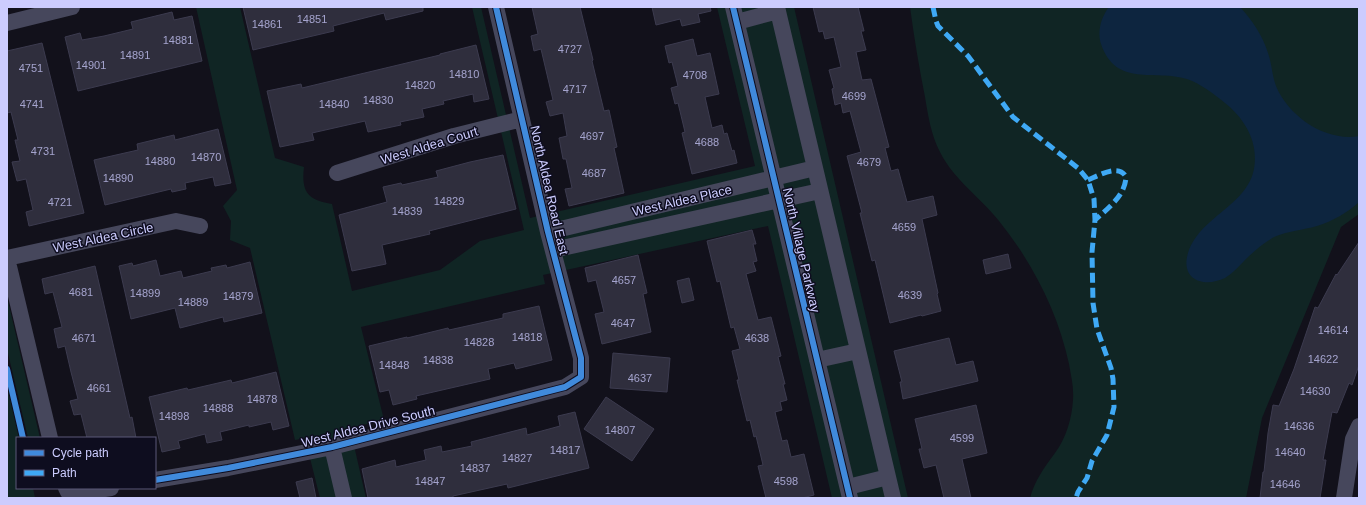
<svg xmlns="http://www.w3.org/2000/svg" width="1366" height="505" font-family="Helvetica,sans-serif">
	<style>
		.green { fill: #102524 }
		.water { fill: #0d253f }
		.building { fill: #2f2e3d; stroke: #3c3b4f }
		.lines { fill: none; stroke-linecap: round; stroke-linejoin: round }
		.minor { stroke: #46475c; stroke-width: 16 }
		.quiet { stroke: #3fa9f5; stroke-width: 5; stroke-dasharray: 10 5; stroke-linecap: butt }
		.cycleway-casing { stroke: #0e0d1f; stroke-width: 8 }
		.cycleway { stroke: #408adc; stroke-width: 6 }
		.labels { text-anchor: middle; stroke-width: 3; stroke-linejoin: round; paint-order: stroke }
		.number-label { font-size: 11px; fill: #a5a4ce }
		.street-label { font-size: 13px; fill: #ccccfe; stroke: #0e0d1f }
	</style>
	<rect width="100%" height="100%" fill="#12111b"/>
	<!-- green -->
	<path class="green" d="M 196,7 L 240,7 L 275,158 L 304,167 C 301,192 308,200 332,204 L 352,291 L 440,270 L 480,241 L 524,230 L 472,7 L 481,7 L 530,218 L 755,166 L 717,7 L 794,7 L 908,498 L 832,498 L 768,226 L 543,275 L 545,284 L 361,327 L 384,420 L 350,428 L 366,498 L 320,498 L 305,438 L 295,440 L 250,248 L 230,240 L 231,221 L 223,206 L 237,190 Z
		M 910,7 L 1359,7 L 1359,214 L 1341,227 L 1262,418 L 1246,498 L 1030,498 C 1035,480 1044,468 1055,453 C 1066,438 1072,418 1073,400 C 1074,387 1071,376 1069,364 C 1058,312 1032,262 999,221 C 980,197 954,180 940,152 C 931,135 928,115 925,97 C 919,67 914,37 910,7 Z
		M 7,297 L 40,438 L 28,438 L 7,349 Z
		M 7,381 L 21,438 L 17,438 L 17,488 L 33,488 L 35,498 L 7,498 Z"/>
	<!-- water -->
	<path class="water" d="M 1109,7 L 1240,7 C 1252,20 1263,36 1268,53 C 1272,64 1272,76 1276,86 C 1289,117 1326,142 1359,136 L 1359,202 C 1347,213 1333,221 1317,226 C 1303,230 1288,231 1274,237 C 1263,243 1254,251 1245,260 C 1239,266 1233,273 1225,278 C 1204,288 1180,280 1188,253 C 1202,210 1263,204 1254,148 C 1251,130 1239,114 1225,103 C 1214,94 1201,84 1187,79 C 1155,69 1116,88 1101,44 C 1097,32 1101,17 1109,7 Z"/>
	<!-- building -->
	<path class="building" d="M 243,7 L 423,7 L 423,11 L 386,20 L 384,13 L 333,26 L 334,31 L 253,50 Z
		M 532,7 L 580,7 L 593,60 L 592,61 L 604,111 L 609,110 L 617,147 L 614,148 L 624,193 L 569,206 L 565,189 L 572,188 L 566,159 L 563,159 L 559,138 L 567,136 L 563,113 L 550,116 L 546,102 L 553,100 L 541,49 L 534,51 L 531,36 L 538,34 Z
		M 652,7 L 710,7 L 711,11 L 698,14 L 700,22 L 682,26 L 680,19 L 656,25 Z
		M 813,7 L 858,7 L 864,31 L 861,31 L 866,50 L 856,52 L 862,80 L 871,79 L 889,147 L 885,148 L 891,171 L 898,169 L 907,202 L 933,196 L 937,215 L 922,219 L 938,293 L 937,294 L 941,311 L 922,316 L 921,315 L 890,323 L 875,260 L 872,261 L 860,213 L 862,213 L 847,156 L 861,152 L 850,111 L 843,113 L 841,103 L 835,105 L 832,89 L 834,88 L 829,70 L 841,67 L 834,37 L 825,39 L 823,31 L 819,32 Z
		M 172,12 L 174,20 L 192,16 L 202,61 L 78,91 L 65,37 L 80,33 L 82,40 L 104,36 L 133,29 L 131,22 Z
		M 693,39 L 697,56 L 710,53 L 719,94 L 705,97 L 712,128 L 722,125 L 724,134 L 727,133 L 732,151 L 734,150 L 737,163 L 692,174 L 682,133 L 685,132 L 678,103 L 675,104 L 671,88 L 678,86 L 672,62 L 669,63 L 665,46 Z
		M 42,43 L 84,213 L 29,226 L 26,212 L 33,210 L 26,179 L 17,181 L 12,162 L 20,161 L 15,140 L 18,140 L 11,112 L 7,113 L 7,51 Z
		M 476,45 L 489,99 L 474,102 L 473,94 L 443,101 L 444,104 L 422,109 L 424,117 L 400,122 L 401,125 L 368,132 L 365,121 L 312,133 L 314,140 L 280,147 L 267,91 L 301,84 L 302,88 L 440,55 L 440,54 Z
		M 218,129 L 231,183 L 215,186 L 213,177 L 185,183 L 186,189 L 172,192 L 171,189 L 105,205 L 94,160 L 138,150 L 137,144 L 174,135 L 175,140 Z
		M 503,155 L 516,209 L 429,231 L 430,234 L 382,245 L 386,264 L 352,271 L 339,215 L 387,202 L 383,187 L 401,183 L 402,185 L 438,177 L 436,171 L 470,162 Z
		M 752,230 L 756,244 L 753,244 L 757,261 L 753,262 L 756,271 L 746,274 L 758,320 L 771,317 L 781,356 L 778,357 L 785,384 L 783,384 L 787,400 L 780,402 L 782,410 L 775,412 L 782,441 L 787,440 L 791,457 L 804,454 L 814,495 L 802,498 L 766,498 L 758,466 L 763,465 L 756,436 L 754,437 L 750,420 L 747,421 L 737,380 L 739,380 L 732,351 L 740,349 L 734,327 L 731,328 L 720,281 L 717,282 L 707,241 Z
		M 1359,242 L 1359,365 L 1352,385 L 1349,383 L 1337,413 L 1332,412 L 1323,460 L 1326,460 L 1320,498 L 1260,498 L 1263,472 L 1264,472 L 1268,433 L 1273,405 L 1279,406 L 1294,369 L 1315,307 L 1318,308 L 1336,274 L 1337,275 Z
		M 1008,254 L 1011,268 L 986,274 L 983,260 Z
		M 638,255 L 647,293 L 643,294 L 651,332 L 602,344 L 595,314 L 604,312 L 596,280 L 588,282 L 585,268 Z
		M 156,260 L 160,276 L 181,271 L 183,278 L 212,271 L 211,268 L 226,265 L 227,268 L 250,262 L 262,313 L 224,322 L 223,317 L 180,328 L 175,308 L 131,319 L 119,266 L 132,263 L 133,266 Z
		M 95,266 L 130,418 L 132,417 L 136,438 L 87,438 L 81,414 L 74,415 L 70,401 L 78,399 L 71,372 L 65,346 L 58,348 L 54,329 L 62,327 L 53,292 L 45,294 L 42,279 Z
		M 689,278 L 694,300 L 682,303 L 677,281 Z
		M 539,306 L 552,360 L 516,369 L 514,363 L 488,369 L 490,379 L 416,396 L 417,399 L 393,405 L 389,390 L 380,392 L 369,346 L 407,337 L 407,338 L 448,328 L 449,330 L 503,318 L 503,314 Z
		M 949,338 L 956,365 L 973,361 L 978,381 L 903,399 L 900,382 L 902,382 L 894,351 Z
		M 613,353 L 670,358 L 667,392 L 610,388 Z
		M 276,372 L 289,426 L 273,430 L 271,422 L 249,427 L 249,425 L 220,432 L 222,440 L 207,443 L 205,434 L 178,441 L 180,448 L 162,452 L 149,397 L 187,388 L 188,390 L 231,380 L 232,383 Z
		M 606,397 L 654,429 L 632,461 L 584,429 Z
		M 976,405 L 987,453 L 962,459 L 971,498 L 944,498 L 936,465 L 924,468 L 919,449 L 922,449 L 915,419 Z
		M 575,412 L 589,468 L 508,488 L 507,484 L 453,496 L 453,498 L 368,498 L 362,469 L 395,460 L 396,467 L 426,460 L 424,450 L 441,446 L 442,452 L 472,446 L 471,442 L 526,428 L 527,435 L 560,426 L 558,416 Z
		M 312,478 L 316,498 L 300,498 L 296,482 Z"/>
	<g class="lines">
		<!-- minor -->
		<path class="minor" d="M 733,7 L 850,498
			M 777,7 L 893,498
			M 737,22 L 778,11
			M 7,23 L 72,7
			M 337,173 L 454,136 L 522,119
			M 548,232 L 815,168
			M 553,250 L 820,191
			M 7,258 L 176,221 L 200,226
			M 7,258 L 50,438
			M 817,360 L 858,351
			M 332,447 L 344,498
			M 155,480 L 228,468 L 332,447 L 565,387 L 581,377 L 581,358 L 548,232 L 496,7
			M 848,487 L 888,477
			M 66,488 L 68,492 L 85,492 L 111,488
			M 1344,498 L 1353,439 L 1359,426"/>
		<!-- quiet -->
		<path class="quiet" d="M 933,7 L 936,21 L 938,26 L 968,56 L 1013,117 L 1078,168 L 1088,180 L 1094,199 L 1095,220 L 1092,252 L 1093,303 L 1097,329 L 1111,368 L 1113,379 L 1114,407 L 1107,435 L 1092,461 L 1087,478 L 1078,492 L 1076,498
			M 1088,180 C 1098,176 1119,163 1126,177 C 1125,196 1108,208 1095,220"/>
		<!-- cycleway casing -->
		<g class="cycleway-casing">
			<path id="cycleway" d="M 733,7 L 850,498
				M 7,369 L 23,438
				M 155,480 L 228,468 L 332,447 L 565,387 L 581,377 L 581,358 L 548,232 L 496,7"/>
		</g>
		<!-- cycleway -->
		<use href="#cycleway" class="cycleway"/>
	</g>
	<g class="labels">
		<!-- number labels -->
		<g class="number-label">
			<text x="312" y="23">14851</text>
			<text x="267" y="28">14861</text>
			<text x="178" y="44">14881</text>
			<text x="570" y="53">4727</text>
			<text x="135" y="59">14891</text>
			<text x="91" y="69">14901</text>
			<text x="31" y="72">4751</text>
			<text x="464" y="78">14810</text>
			<text x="695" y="79">4708</text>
			<text x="420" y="89">14820</text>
			<text x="575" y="93">4717</text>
			<text x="854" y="100">4699</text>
			<text x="378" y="104">14830</text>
			<text x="32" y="108">4741</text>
			<text x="334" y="108">14840</text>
			<text x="592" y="140">4697</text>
			<text x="707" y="146">4688</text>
			<text x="43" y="155">4731</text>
			<text x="206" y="161">14870</text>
			<text x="160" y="165">14880</text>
			<text x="869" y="166">4679</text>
			<text x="594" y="177">4687</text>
			<text x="118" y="182">14890</text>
			<text x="449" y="205">14829</text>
			<text x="60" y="206">4721</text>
			<text x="407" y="215">14839</text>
			<text x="904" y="231">4659</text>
			<text x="624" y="284">4657</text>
			<text x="81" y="296">4681</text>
			<text x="145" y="297">14899</text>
			<text x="910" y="299">4639</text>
			<text x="238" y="300">14879</text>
			<text x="193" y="306">14889</text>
			<text x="623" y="327">4647</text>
			<text x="1333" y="334">14614</text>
			<text x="527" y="341">14818</text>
			<text x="84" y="342">4671</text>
			<text x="757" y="342">4638</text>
			<text x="479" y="346">14828</text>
			<text x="1323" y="363">14622</text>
			<text x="438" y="364">14838</text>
			<text x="394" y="369">14848</text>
			<text x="640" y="382">4637</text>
			<text x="99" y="392">4661</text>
			<text x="1315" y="395">14630</text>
			<text x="262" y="403">14878</text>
			<text x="218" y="412">14888</text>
			<text x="174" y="420">14898</text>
			<text x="1299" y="430">14636</text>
			<text x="620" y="434">14807</text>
			<text x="962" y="442">4599</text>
			<text x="565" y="454">14817</text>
			<text x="1290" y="456">14640</text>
			<text x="517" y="462">14827</text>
			<text x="475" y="472">14837</text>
			<text x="430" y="485">14847</text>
			<text x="786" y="485">4598</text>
			<text x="1285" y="488">14646</text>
		</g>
		<!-- street labels -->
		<g class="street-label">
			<text transform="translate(429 145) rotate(-17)" y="5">West Aldea Court</text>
			<text transform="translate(550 190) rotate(77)" y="5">North Aldea Road East</text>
			<text transform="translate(682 200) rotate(-13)" y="5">West Aldea Place</text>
			<text transform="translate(103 237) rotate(-12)" y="5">West Aldea Circle</text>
			<text transform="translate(802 250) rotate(77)" y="5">North Village Parkway</text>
			<text transform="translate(368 426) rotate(-14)" y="5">West Aldea Drive South</text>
		</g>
	</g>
	<!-- border -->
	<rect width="1366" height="505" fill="none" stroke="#ccccfe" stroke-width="16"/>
	<!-- legend -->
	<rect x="16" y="437" width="140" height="52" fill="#0e0d1f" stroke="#5a5978"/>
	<rect x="24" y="450" width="20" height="6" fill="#408adc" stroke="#5a5978"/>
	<text x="52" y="457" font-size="12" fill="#ccccfe">Cycle path</text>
	<rect x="24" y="470" width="20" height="6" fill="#3fa9f5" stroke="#5a5978"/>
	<text x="52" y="477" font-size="12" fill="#ccccfe">Path</text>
</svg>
